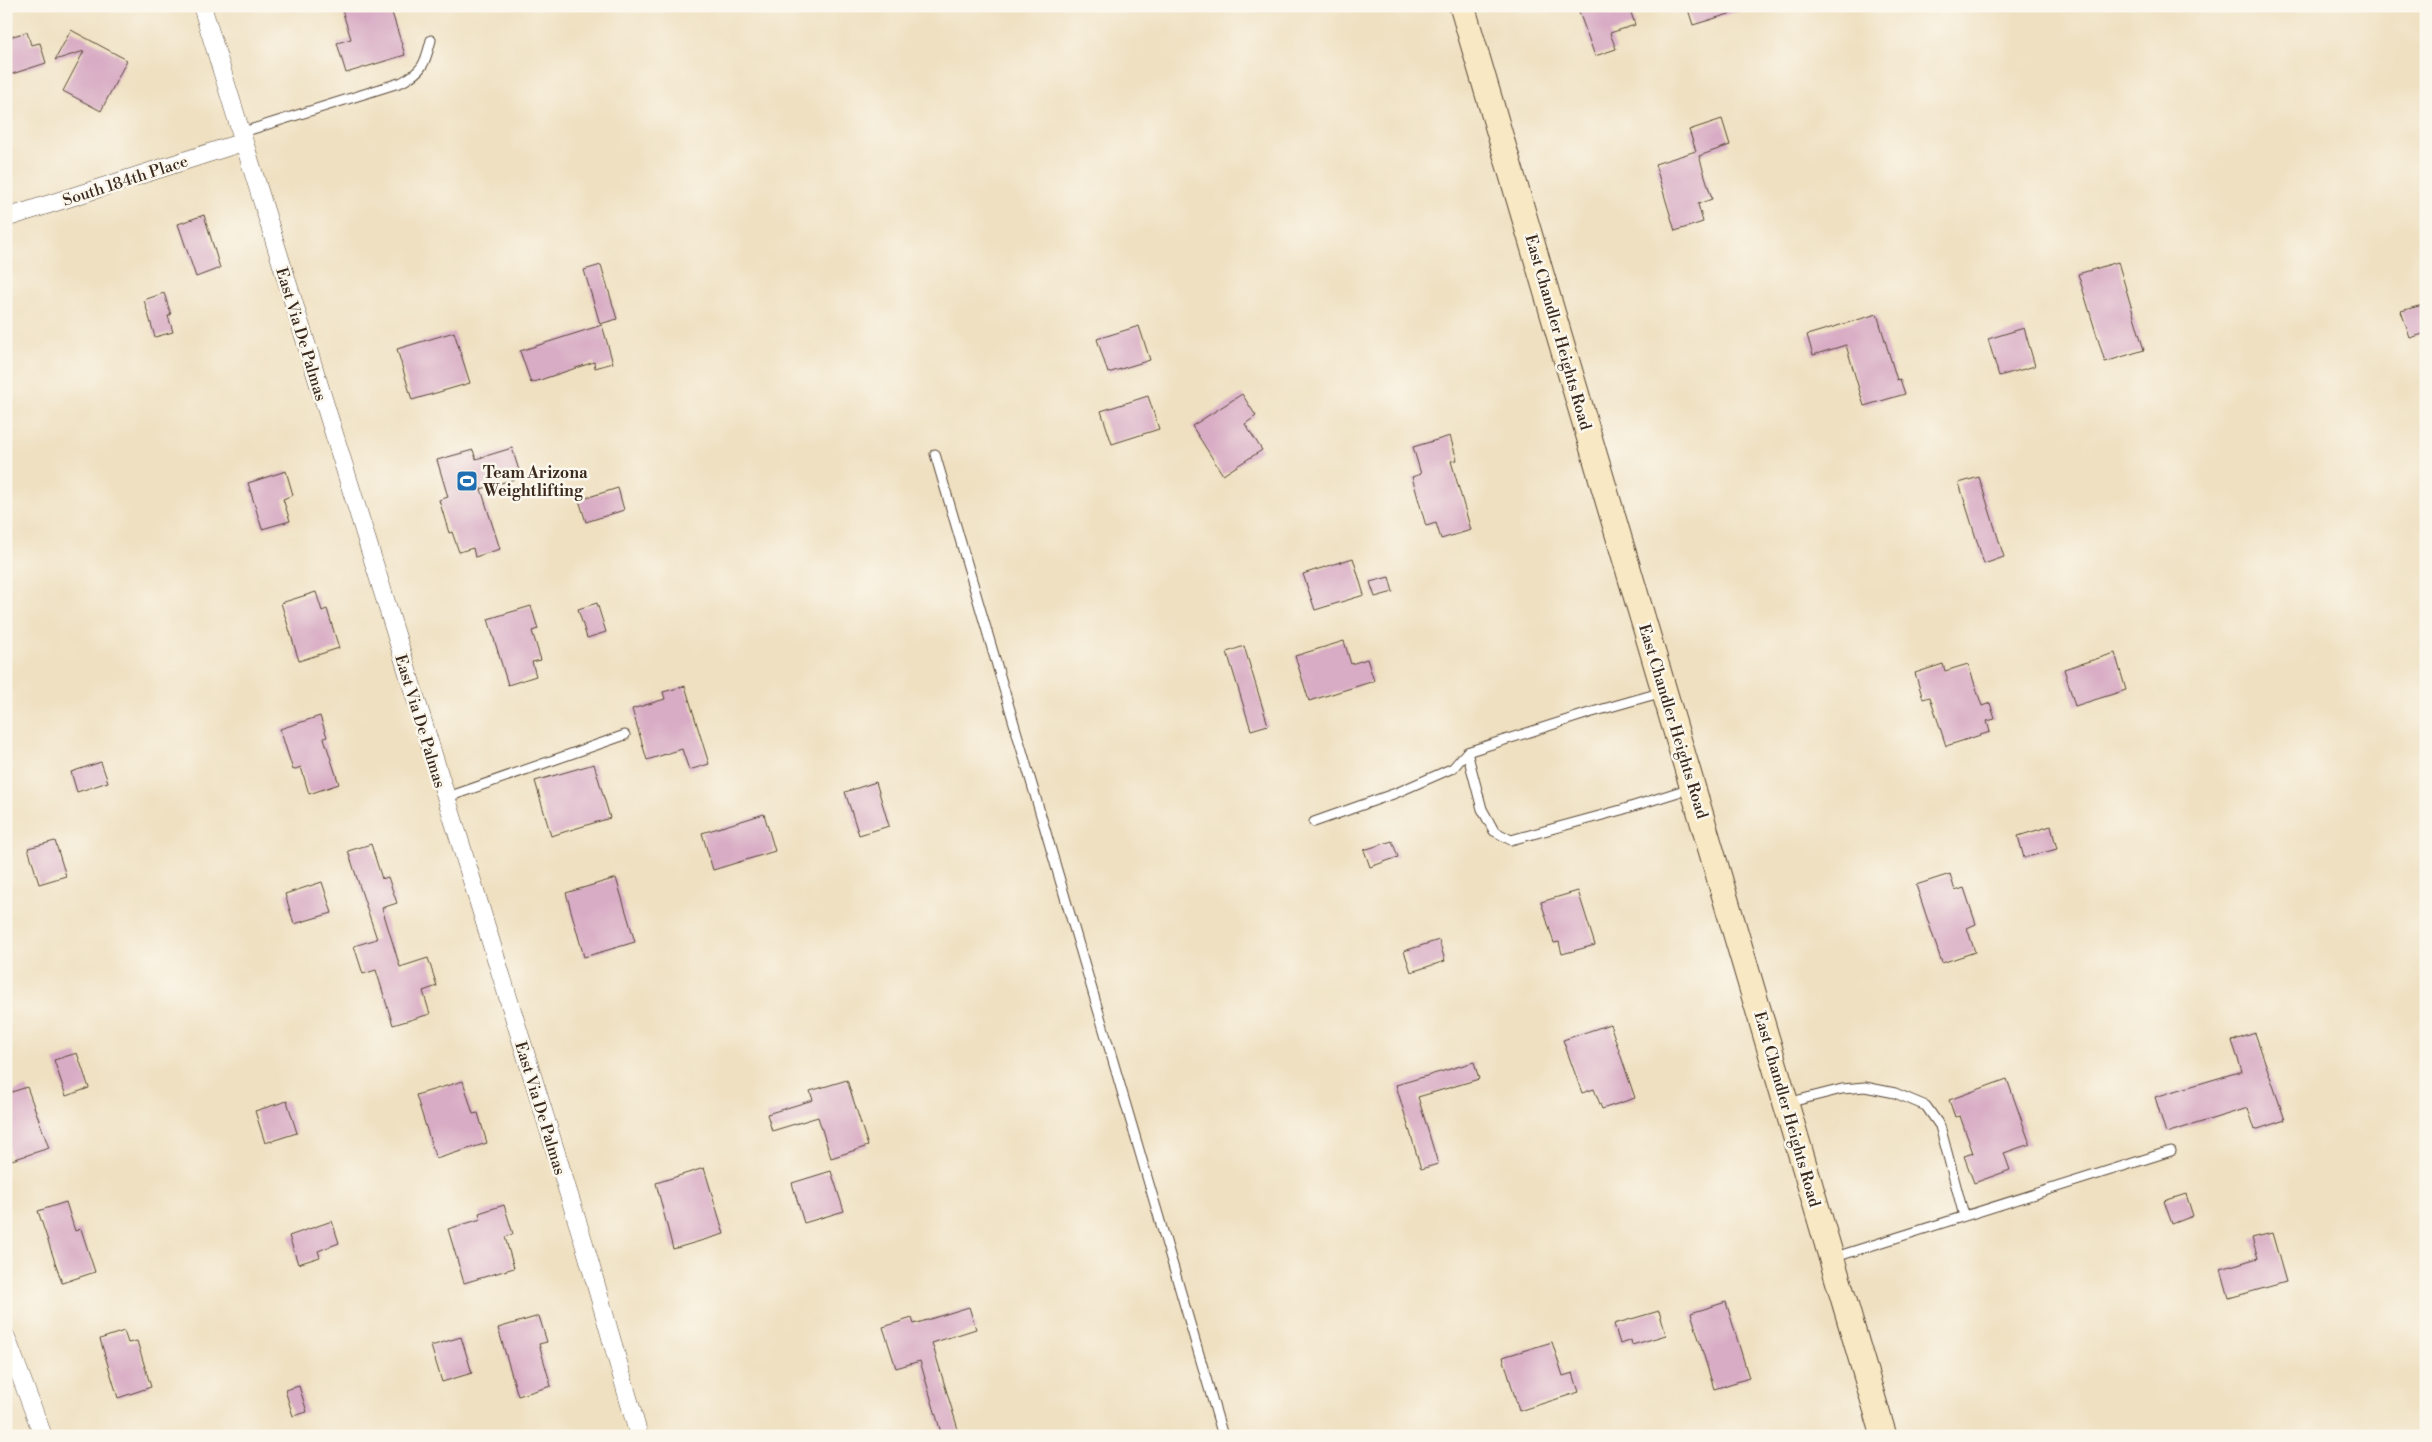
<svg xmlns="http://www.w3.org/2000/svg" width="2432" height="1442" font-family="'Libre Bodoni',serif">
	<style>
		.building { fill: #d8acc4 }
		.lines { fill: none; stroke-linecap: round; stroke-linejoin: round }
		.lane-casing { stroke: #564536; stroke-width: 11 }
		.street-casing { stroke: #564536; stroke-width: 19 }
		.secondary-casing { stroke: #564536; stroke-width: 27 }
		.lane { stroke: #fff; stroke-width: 9 }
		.street { stroke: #fff; stroke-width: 18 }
		.secondary { stroke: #f8e8c3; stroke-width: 25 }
		.labels { text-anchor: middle; stroke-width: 5; stroke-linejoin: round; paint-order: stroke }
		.street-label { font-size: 16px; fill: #3b2a1e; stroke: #fbf7ec }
		.poi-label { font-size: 16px; font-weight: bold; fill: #3b2a1e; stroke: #fbf7ec; text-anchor: start }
	</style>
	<rect width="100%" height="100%" fill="#fbf7ec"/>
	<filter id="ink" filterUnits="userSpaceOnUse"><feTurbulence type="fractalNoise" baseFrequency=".02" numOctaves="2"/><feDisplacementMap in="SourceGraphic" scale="10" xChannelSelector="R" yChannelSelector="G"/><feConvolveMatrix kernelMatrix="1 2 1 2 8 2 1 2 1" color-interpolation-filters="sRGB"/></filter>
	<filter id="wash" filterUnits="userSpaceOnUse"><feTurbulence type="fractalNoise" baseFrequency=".0096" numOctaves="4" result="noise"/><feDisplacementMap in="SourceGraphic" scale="20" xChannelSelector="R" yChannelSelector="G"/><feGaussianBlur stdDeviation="1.12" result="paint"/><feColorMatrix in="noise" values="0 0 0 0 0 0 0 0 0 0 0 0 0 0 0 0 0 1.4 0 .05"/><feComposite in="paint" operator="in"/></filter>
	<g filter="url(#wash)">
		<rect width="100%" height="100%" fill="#efe0c1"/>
		<g id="blocks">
			<!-- building -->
			<path class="building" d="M 355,6 L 390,6 L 405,55 L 346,73 L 337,43 L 351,39 L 342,10 Z
				M 1577,6 L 1629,6 L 1635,25 L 1610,33 L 1616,49 L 1595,56 Z
				M 1687,6 L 1742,6 L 1742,10 L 1693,25 Z
				M 71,30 L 127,60 L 101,111 L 63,91 L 84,51 L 55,60 Z
				M 27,32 L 31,45 L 40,43 L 46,63 L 6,76 L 6,38 Z
				M 1722,119 L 1730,145 L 1699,156 L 1712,199 L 1698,204 L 1703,222 L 1675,231 L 1655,164 L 1696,151 L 1689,130 Z
				M 204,215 L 220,268 L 196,277 L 178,224 Z
				M 2118,262 L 2144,350 L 2105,362 L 2078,274 Z
				M 601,265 L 617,319 L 600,324 L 584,270 Z
				M 164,293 L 171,315 L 168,316 L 173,332 L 155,337 L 144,300 Z
				M 2426,304 L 2426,333 L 2410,338 L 2401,311 Z
				M 1877,314 L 1897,380 L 1900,379 L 1905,394 L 1864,406 L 1846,345 L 1813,355 L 1807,335 Z
				M 602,325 L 613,363 L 595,368 L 594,362 L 531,383 L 520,351 Z
				M 1139,326 L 1150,360 L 1108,373 L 1097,339 Z
				M 2024,328 L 2035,366 L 1999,376 L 1988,339 Z
				M 454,332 L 470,383 L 412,400 L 397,349 Z
				M 1242,394 L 1256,416 L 1245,424 L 1262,450 L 1223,475 L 1192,426 Z
				M 1148,396 L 1159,429 L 1112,444 L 1101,411 Z
				M 1450,436 L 1457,460 L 1451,461 L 1471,530 L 1441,539 L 1436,523 L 1426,526 L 1412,477 L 1421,474 L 1413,447 Z
				M 512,448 L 521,477 L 481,489 L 500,549 L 475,557 L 473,548 L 459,552 L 452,532 L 449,533 L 439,500 L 448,497 L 437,460 L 473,450 L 476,459 Z
				M 286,471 L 293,495 L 283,499 L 290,521 L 262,529 L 248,483 Z
				M 1979,477 L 2004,557 L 1984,564 L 1959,483 Z
				M 618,488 L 624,510 L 586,522 L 579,500 Z
				M 1353,558 L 1364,595 L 1315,610 L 1303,574 Z
				M 1389,577 L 1393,592 L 1375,597 L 1370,582 Z
				M 316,592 L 322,611 L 327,609 L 339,648 L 299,661 L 281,603 Z
				M 597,603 L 606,632 L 587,638 L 578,609 Z
				M 531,606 L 538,629 L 532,631 L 541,660 L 532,662 L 536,676 L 508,685 L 488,619 Z
				M 1344,641 L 1351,664 L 1367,659 L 1374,681 L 1309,701 L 1295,656 Z
				M 1244,646 L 1268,725 L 1251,730 L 1227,652 Z
				M 2115,653 L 2126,690 L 2075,706 L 2064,669 Z
				M 1943,664 L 1945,671 L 1968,664 L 1982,706 L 1990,703 L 1995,719 L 1987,721 L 1990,732 L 1946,746 L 1930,697 L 1923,699 L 1915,673 Z
				M 685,686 L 709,764 L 689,770 L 682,749 L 647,760 L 632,709 L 665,699 L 663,692 Z
				M 320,716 L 327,737 L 324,738 L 339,784 L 309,794 L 301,767 L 293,770 L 280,729 Z
				M 101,762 L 108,782 L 77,792 L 71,772 Z
				M 594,764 L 610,818 L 551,836 L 535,781 Z
				M 876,782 L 889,826 L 859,835 L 845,792 Z
				M 764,814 L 775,851 L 713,870 L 702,833 Z
				M 2051,826 L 2057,849 L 2024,858 L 2018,836 Z
				M 55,841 L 66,876 L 39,884 L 28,848 Z
				M 1392,841 L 1398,857 L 1370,867 L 1364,850 Z
				M 371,844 L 382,879 L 388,877 L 397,903 L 382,908 L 400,967 L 428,958 L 437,986 L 423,991 L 430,1014 L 393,1025 L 376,970 L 363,974 L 354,946 L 377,939 L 348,851 Z
				M 1950,874 L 1955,891 L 1964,888 L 1976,924 L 1967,928 L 1975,952 L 1942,963 L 1916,885 Z
				M 616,878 L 635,942 L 584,957 L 566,893 Z
				M 322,882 L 332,913 L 294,924 L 285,894 Z
				M 1578,891 L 1595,945 L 1562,954 L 1559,942 L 1554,943 L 1541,902 Z
				M 1439,940 L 1445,961 L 1411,972 L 1404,951 Z
				M 1610,1024 L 1635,1098 L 1602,1109 L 1594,1089 L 1582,1093 L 1563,1040 Z
				M 2255,1033 L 2285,1120 L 2255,1130 L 2248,1108 L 2166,1133 L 2155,1097 L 2242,1071 L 2232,1041 Z
				M 77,1053 L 89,1088 L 66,1096 L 54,1060 Z
				M 1474,1062 L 1479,1079 L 1418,1097 L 1438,1164 L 1421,1169 L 1396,1085 Z
				M 2007,1079 L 2030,1144 L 2004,1153 L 2010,1170 L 1974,1183 L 1964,1156 L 1973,1153 L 1960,1116 L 1955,1117 L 1949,1100 Z
				M 847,1080 L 868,1146 L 831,1158 L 818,1117 L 772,1131 L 767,1114 L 813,1100 L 810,1091 Z
				M 463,1081 L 473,1114 L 478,1113 L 487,1143 L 436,1159 L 416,1095 Z
				M 27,1087 L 49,1148 L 12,1160 L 6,1143 L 6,1094 Z
				M 287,1101 L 297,1133 L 265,1143 L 255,1111 Z
				M 704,1168 L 724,1234 L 673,1249 L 656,1183 Z
				M 831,1171 L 844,1211 L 804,1223 L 792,1183 Z
				M 2186,1194 L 2193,1216 L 2172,1224 L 2164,1201 Z
				M 66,1202 L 75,1231 L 81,1229 L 95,1272 L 62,1283 L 38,1211 Z
				M 504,1205 L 513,1234 L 505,1237 L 514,1268 L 464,1283 L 448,1229 L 481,1219 L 479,1213 Z
				M 332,1221 L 339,1243 L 318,1251 L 320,1257 L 298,1264 L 289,1236 Z
				M 2272,1233 L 2286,1282 L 2229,1298 L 2221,1269 L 2258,1258 L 2252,1238 Z
				M 1726,1302 L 1749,1378 L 1714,1389 L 1691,1313 Z
				M 969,1307 L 976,1329 L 932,1343 L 960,1436 L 942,1436 L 920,1361 L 896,1368 L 883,1327 L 912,1318 L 914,1324 Z
				M 1659,1311 L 1666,1335 L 1632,1345 L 1631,1340 L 1620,1344 L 1614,1324 Z
				M 539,1316 L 547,1342 L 539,1344 L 551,1386 L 518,1396 L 498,1328 Z
				M 124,1331 L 128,1343 L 137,1341 L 151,1387 L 118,1398 L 100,1339 Z
				M 461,1337 L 472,1373 L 442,1382 L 431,1346 Z
				M 1552,1342 L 1563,1376 L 1573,1373 L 1579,1392 L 1519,1411 L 1503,1357 Z
				M 299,1386 L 307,1412 L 293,1416 L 285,1390 Z"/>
		</g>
	</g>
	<g filter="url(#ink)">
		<use href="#blocks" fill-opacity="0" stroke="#564536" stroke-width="1"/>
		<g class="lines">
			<!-- lane casing -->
			<g class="lane-casing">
				<path id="lane" d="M 240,133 L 402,82 C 424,70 425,63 431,40
					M 935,454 L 1223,1436
					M 1467,752 L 1482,809 L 1494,831 L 1511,840 L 1621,810 L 1691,788
					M 445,798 L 625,735
					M 1314,822 L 1396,793 L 1453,768 L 1467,752 L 1589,713 L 1663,692
					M 1787,1103 L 1842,1089 L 1865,1087 L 1895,1093 L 1926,1106 L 1940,1126 L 1964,1216
					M 1832,1258 L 2171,1151"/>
			</g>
			<!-- street casing -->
			<g class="street-casing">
				<path id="street" d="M 202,6 L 586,1250 L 639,1436
					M 6,218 L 243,142
					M 6,1337 L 43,1436"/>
			</g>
			<!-- secondary casing -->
			<g class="secondary-casing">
				<path id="secondary" d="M 1462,6 L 1884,1436"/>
			</g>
			<!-- lane -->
			<use href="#lane" class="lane"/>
			<!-- street -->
			<use href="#street" class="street"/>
			<!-- secondary -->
			<use href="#secondary" class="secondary"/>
		</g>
	</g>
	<!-- icons -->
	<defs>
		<g id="stadium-square" transform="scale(1.125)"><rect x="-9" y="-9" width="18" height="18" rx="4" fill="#1f6fb2" stroke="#fbf7ec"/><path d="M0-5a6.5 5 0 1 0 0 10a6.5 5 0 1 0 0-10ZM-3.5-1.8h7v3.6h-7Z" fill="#fff"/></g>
	</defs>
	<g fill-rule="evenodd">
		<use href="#stadium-square" x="467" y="481"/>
	</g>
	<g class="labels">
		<!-- street labels -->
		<g class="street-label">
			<text transform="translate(125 180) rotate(-18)" y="6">South 184th Place</text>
			<text transform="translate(1559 332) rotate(74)" y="6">East Chandler Heights Road</text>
			<text transform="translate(302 334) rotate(73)" y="6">East Via De Palmas</text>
			<text transform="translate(421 721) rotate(73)" y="6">East Via De Palmas</text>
			<text transform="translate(1674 721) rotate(73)" y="6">East Chandler Heights Road</text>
			<text transform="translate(541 1108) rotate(73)" y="6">East Via De Palmas</text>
			<text transform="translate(1788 1109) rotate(74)" y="6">East Chandler Heights Road</text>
		</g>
		<!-- poi labels -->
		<g class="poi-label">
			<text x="483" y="478">Team Arizona<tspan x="483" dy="18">Weightlifting</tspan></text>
		</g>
	</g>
	<!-- margin -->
	<rect width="2432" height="1442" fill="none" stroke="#fbf7ec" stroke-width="25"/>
</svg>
